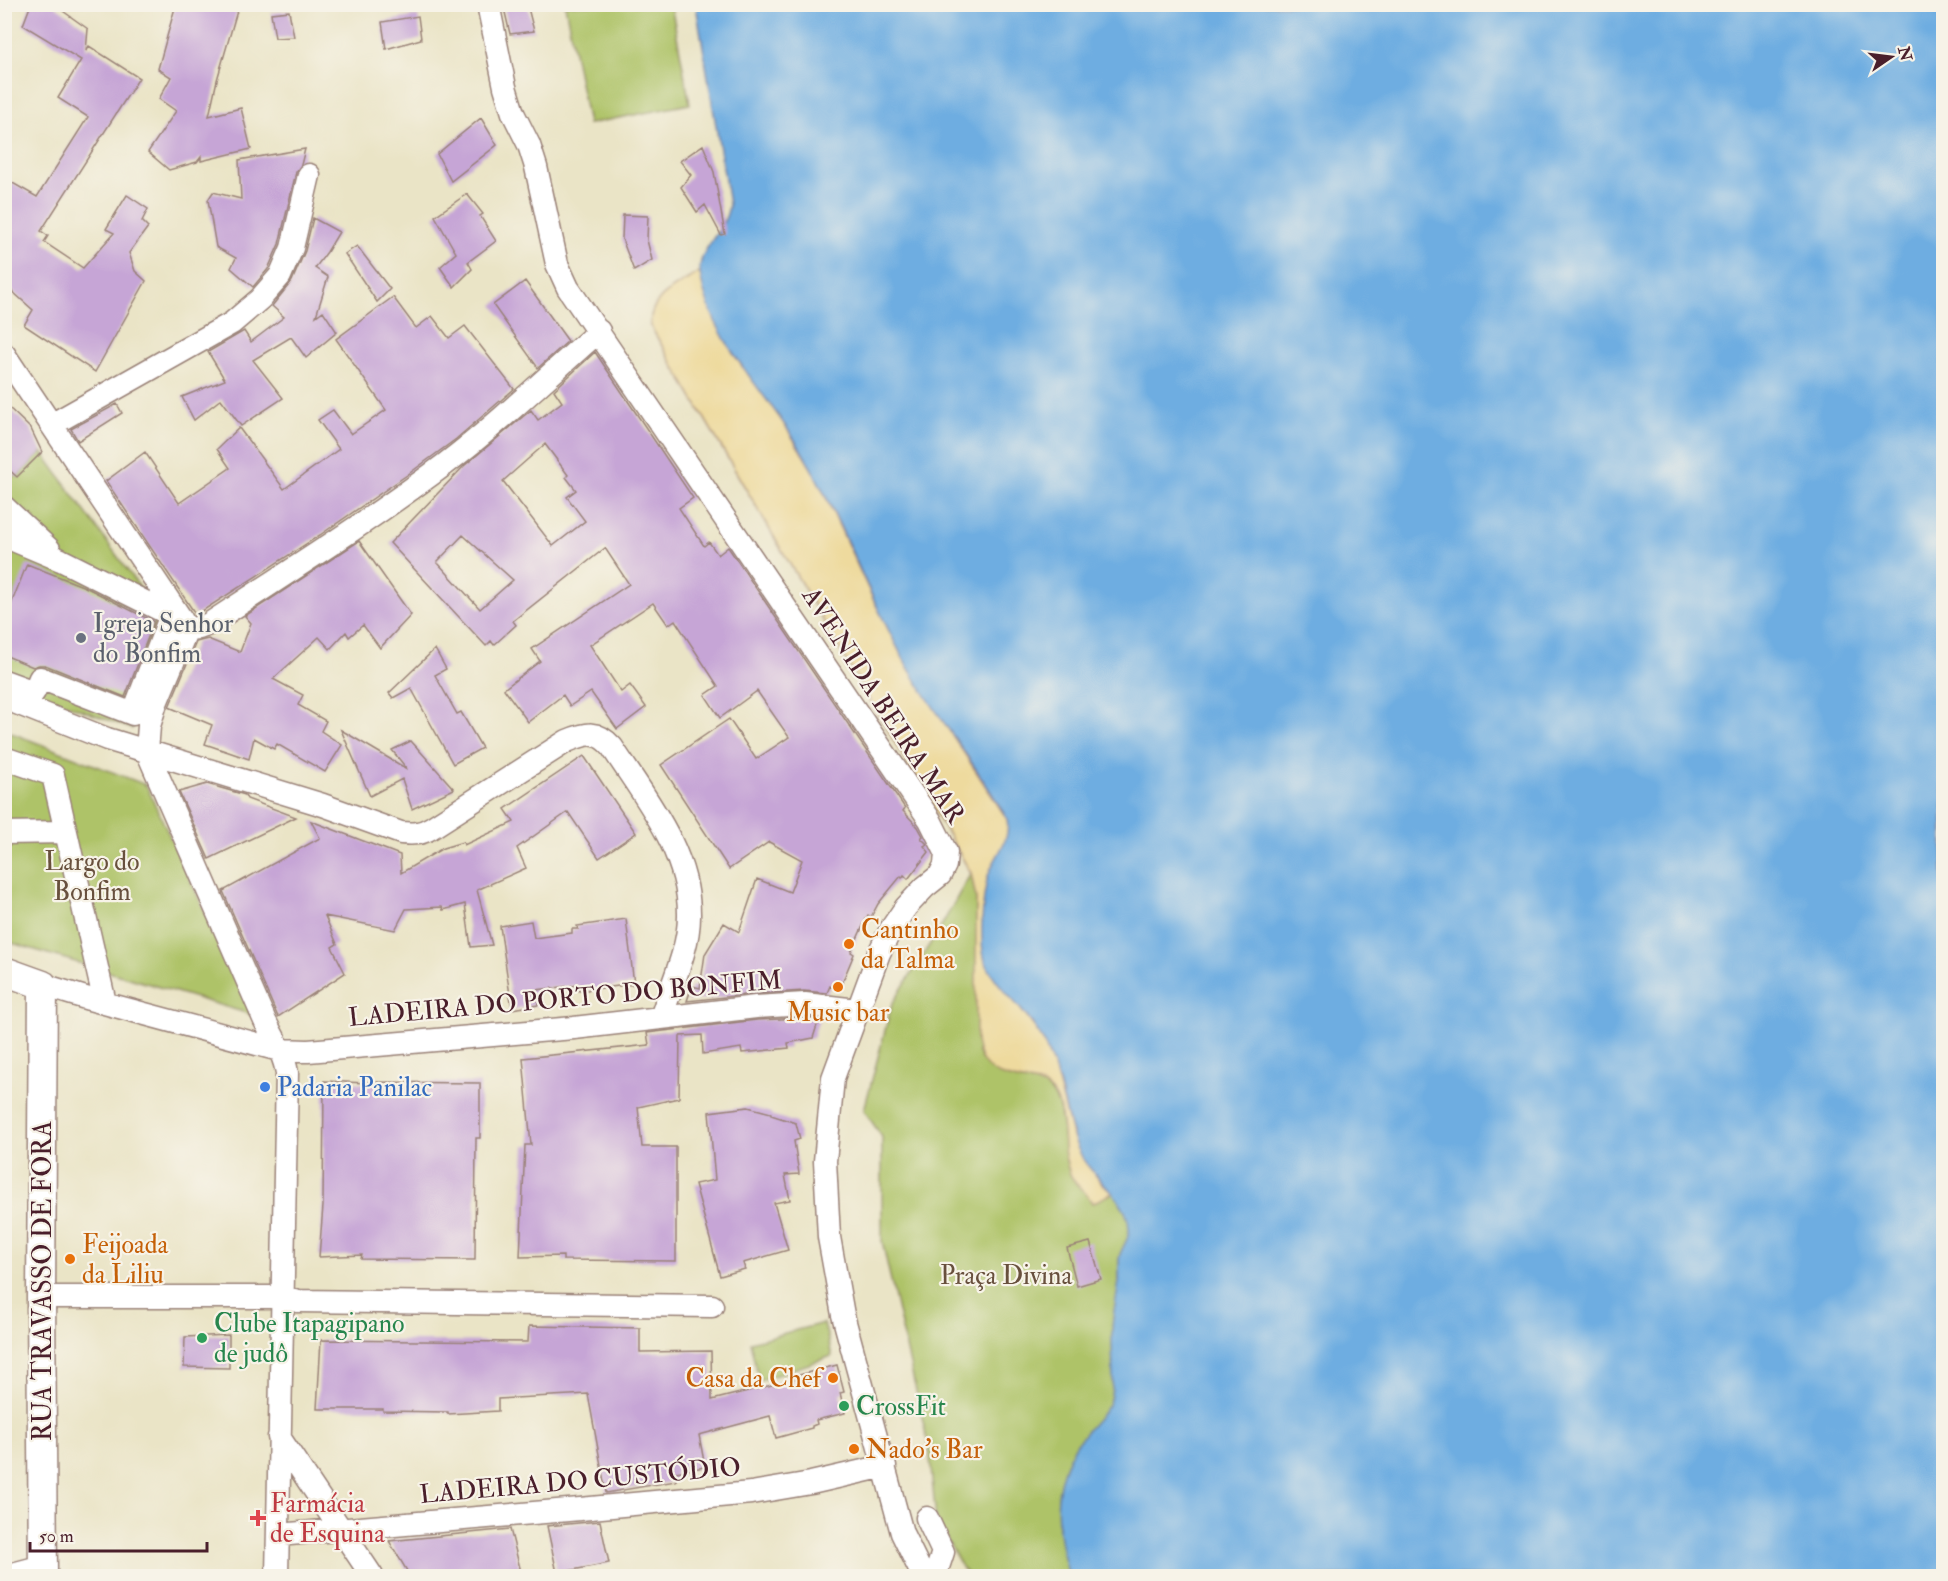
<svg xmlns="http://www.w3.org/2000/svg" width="1948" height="1581" font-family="'IM FELL Double Pica',serif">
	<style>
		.green { fill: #aec367; stroke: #7c7149; stroke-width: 1.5 }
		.sand { fill: #eeda9e; stroke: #9c7c64; stroke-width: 1.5 }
		.water { fill: #6eade1; stroke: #5c6686; stroke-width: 1.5 }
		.building { fill: #c6a5d6; fill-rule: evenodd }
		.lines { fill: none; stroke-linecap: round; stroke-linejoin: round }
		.minor-casing { stroke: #9a8278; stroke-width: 25 }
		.major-casing { stroke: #9a8278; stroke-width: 31 }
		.minor { stroke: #fff; stroke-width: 22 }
		.major { stroke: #fff; stroke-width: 28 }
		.worship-dot { fill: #6b7280; stroke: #f7f3e8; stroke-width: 2 }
		.food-dot { fill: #e8710a; stroke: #f7f3e8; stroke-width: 2 }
		.shop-dot { fill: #3f7fe0; stroke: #f7f3e8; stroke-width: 2 }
		.leisure-dot { fill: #2e9e5b; stroke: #f7f3e8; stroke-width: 2 }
		.health-dot { fill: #e0444e; stroke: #f7f3e8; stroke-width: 2 }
		.labels { text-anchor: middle; stroke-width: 4.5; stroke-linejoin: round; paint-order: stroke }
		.worship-label { font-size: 26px; fill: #5b616d; stroke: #f7f3e8; text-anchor: start }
		.street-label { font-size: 26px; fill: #4a1f2b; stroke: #f7f3e8 }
		.park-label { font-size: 26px; fill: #68503d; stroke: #f7f3e8 }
		.food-label { font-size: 26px; fill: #c56008; stroke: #f7f3e8; text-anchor: start }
		.shop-label { font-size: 26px; fill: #366cbe; stroke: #f7f3e8; text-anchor: start }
		.leisure-label { font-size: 26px; fill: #27864d; stroke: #f7f3e8; text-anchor: start }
		.health-label { font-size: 26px; fill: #be3a42; stroke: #f7f3e8; text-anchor: start }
	</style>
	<rect width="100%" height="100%" fill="#f7f3e8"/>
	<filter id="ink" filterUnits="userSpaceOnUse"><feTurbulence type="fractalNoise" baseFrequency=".0167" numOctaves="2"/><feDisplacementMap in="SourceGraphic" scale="12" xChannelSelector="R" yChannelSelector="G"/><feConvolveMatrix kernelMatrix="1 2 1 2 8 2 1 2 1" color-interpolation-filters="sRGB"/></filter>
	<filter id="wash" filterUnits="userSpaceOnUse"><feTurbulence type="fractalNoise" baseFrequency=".008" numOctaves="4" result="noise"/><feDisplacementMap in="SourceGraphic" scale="24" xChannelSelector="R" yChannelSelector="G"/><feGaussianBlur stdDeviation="1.35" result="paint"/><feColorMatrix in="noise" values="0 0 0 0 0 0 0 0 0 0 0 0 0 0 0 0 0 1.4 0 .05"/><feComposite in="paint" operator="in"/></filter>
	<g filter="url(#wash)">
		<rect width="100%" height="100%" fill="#eae4c6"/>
		<!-- green -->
		<path class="green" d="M 565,5 L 671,5 L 690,104 L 588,124 Z
			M 42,452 L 170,629 L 132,729 L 5,681 L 4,468 L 17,477 Z
			M 4,730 L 146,785 L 253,1015 L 5,941 Z
			M 971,873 L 976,898 L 978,1053 C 989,1079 1018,1080 1043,1085 C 1067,1098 1061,1144 1068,1168 C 1073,1183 1086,1190 1092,1203 L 1113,1193 C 1121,1203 1133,1220 1129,1234 C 1127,1243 1121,1249 1119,1258 L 1116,1576 L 967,1576 L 936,1520 L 929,1448 L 882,1241 L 882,1137 L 864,1110 L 892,1004 L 940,928 Z
			M 824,1323 L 832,1356 L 759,1381 L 750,1342 Z"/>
		<!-- sand -->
		<path class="sand" d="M 700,272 L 715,320 L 739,362 L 780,417 L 816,476 L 871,595 L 909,669 L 1007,819 L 1009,828 L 1007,839 L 989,873 L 986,887 L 983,933 L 985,962 L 1041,1036 L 1055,1070 L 1072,1135 L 1099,1180 L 1113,1193 L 1092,1203 C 1088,1193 1077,1187 1072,1178 C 1068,1171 1067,1163 1065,1156 C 1062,1137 1065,1103 1050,1090 C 1045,1085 1039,1084 1033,1083 C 1002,1076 982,1077 976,1041 L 976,898 L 971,873 L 651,327 C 646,298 680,284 700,272 Z"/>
		<!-- water -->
		<path class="water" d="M 696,5 L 1943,5 L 1943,1576 L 1069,1576 C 1055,1529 1049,1485 1078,1442 C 1085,1431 1105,1413 1109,1403 C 1116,1380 1111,1354 1112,1331 C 1112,1314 1117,1298 1119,1281 C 1119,1274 1119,1266 1119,1259 C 1120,1248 1130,1240 1129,1229 C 1128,1198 1098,1183 1083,1159 C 1070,1136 1068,1115 1061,1090 C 1057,1073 1050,1056 1042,1039 C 1029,1012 997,989 986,963 C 978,946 983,891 989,873 C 996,854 1011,841 1007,819 C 978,766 938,719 908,667 C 868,597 842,520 801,450 C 768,393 711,343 700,274 C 697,248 727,231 729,204 Z"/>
		<g id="blocks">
			<!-- building -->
			<path class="building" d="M 31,4 L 53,4 L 88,29 L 86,51 L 89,46 L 139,78 L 41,231 L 48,236 L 44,242 L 83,268 L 114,233 L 106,229 L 127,195 L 148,209 L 142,221 L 148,227 L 129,253 L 135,271 L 146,281 L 95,372 L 24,325 L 33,310 L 4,284 L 4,178 L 37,197 L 88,117 L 58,98 L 81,60 L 23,25 Z
				M 176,4 L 239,4 L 217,80 L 209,116 L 241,108 L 251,149 L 201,161 L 201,157 L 197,162 L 169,170 L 148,152 L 176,111 L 159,99 L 171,77 L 158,69 Z
				M 503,4 L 527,4 L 534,31 L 510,34 Z
				M 289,11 L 294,37 L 275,38 L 271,13 Z
				M 418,16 L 421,39 L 386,49 L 382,22 Z
				M 481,118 L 497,145 L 451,181 L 437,154 Z
				M 703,145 L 714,172 L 725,234 L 721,235 L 705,205 L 697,212 L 681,187 L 691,175 L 680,161 Z
				M 305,149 L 301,165 L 296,172 L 279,244 L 268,269 L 253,287 L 231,268 L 236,258 L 216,247 L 208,200 L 213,192 L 241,199 L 239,160 Z
				M 467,194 L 483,214 L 480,216 L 496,241 L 468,262 L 472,269 L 454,287 L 440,267 L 456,253 L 435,216 Z
				M 623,215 L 648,216 L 647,240 L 652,260 L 634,271 L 622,239 Z
				M 313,218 L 339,232 L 327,252 L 315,268 L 328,277 L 316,316 L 323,311 L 337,332 L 306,358 L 291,337 L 253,360 L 283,398 L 241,426 L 221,399 L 194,420 L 182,397 L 225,380 L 208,352 L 244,331 L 251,342 L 284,317 L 272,306 L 292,281 L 305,251 Z
				M 357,246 L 390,289 L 377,302 L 345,254 Z
				M 525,281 L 568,341 L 538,368 L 493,305 Z
				M 393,297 L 416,328 L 432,316 L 449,338 L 465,326 L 514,389 L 456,439 L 407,475 L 320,535 L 196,615 L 106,481 L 145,452 L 179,503 L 230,468 L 217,449 L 239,428 L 284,489 L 339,449 L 318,420 L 333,410 L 351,434 L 386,410 L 336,339 Z
				M 595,352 L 693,498 L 679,508 L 704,546 L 709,542 L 718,555 L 728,547 L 905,808 L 903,811 L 918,827 L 923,836 L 921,838 L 927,844 L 924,846 L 929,852 L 908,879 L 904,875 L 902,878 L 901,876 L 878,904 L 871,917 L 868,915 L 851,952 L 854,954 L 839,990 L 830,986 L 827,993 L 804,991 L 754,994 L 687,1001 L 692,986 L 700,988 L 705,954 L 724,923 L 739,932 L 757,879 L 790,892 L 802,860 L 769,842 L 729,869 L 661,765 L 729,719 L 756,759 L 789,737 L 757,691 L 720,718 L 705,695 L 718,686 L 675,620 L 668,625 L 653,603 L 590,645 L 621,692 L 630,685 L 646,707 L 617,729 L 591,692 L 570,706 L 563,695 L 528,722 L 504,689 L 540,661 L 532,649 L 629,584 L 605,548 L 513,621 L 516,625 L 494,645 L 491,641 L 486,646 L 390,543 L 464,466 L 531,410 L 538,420 L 562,402 L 554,390 ZM 545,444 L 568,475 L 566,477 L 576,490 L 567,497 L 585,521 L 553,546 L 503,481 ZM 463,535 L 513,580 L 480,609 L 437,562 Z
				M 4,403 L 31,429 L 42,452 L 17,477 L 4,465 Z
				M 117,404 L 122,413 L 78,441 L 71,429 Z
				M 359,541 L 411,615 L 380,648 L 363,625 L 349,637 L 346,632 L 330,649 L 319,637 L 273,679 L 303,695 L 298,705 L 326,721 L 321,731 L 342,745 L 325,772 L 277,744 L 274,749 L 254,738 L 249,759 L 205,744 L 212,725 L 169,707 L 196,642 L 208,639 L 240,652 L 251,623 L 245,616 Z
				M 27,564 L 85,587 L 154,622 L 125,697 L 45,665 L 39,665 L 33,667 L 4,655 L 4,622 Z
				M 435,649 L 446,669 L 435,675 L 457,714 L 461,712 L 482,748 L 453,764 L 411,688 L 393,698 L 389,693 Z
				M 341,730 L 407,769 L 392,750 L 411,741 L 454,789 L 412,809 L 402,779 L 370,796 Z
				M 584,756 L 636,833 L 599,858 L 568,812 L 517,848 L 526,868 L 477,890 L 492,945 L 471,947 L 465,904 L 443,910 L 442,907 L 406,909 L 395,930 L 325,916 L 337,944 L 332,947 L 345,973 L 278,1017 L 223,891 L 320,838 L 311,821 L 400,855 L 401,873 L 443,848 L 463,842 L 464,845 L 514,822 L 505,809 Z
				M 207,784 L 245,795 L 247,799 L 296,817 L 209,859 L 179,792 Z
				M 626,919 L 634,984 L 579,991 L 579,985 L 536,990 L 538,1005 L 512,1009 L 500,926 L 531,921 L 534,938 L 572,933 L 572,929 L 578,929 L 577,926 Z
				M 805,1018 L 819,1019 L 813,1038 L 788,1043 L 789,1048 L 742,1053 L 741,1048 L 703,1054 L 702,1035 L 680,1036 L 679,1098 L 638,1107 L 642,1147 L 676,1147 L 676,1261 L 563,1260 L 563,1256 L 520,1257 L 525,1145 L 531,1145 L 523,1058 L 649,1045 L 647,1033 L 757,1020 Z
				M 324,1081 L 366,1083 L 366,1082 L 480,1083 L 480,1138 L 476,1138 L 475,1260 L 361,1259 L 362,1255 L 319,1257 L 323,1206 Z
				M 748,1107 L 771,1113 L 771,1115 L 796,1123 L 800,1139 L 794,1141 L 799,1174 L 785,1175 L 790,1200 L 774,1203 L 788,1250 L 743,1263 L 745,1269 L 720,1276 L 695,1184 L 715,1180 L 709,1112 Z
				M 1090,1242 L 1101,1279 L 1077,1286 L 1067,1248 Z
				M 529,1326 L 640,1328 L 640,1352 L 711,1351 L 712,1400 L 796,1379 L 795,1376 L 837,1365 L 844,1392 L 840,1393 L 845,1413 L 816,1420 L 817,1424 L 812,1426 L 812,1428 L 776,1438 L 770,1416 L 699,1435 L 705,1467 L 675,1472 L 676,1481 L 606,1493 L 588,1394 L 498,1399 L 498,1411 L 448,1414 L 448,1412 L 383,1411 L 383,1409 L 317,1409 L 321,1340 L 528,1342 Z
				M 229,1335 L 229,1368 L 184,1367 L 185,1337 Z
				M 600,1521 L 609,1563 L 557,1573 L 547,1526 Z
				M 510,1529 L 522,1576 L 410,1576 L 389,1541 Z"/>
		</g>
	</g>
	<g filter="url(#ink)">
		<use href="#blocks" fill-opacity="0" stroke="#9a8278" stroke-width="1.5"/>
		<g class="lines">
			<!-- minor casing -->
			<g class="minor-casing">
				<path id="minor" d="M 488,4 L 505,87 L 513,113 L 529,145 L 536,167 L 557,264 L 568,288 L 930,820 L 946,852 L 945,865 L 940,875 L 925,887 L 906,907 L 891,929 L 879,953 L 833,1078 L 825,1161 L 829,1237 L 843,1315 L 902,1533 L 923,1576
					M 4,354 L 182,620
					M 53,424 L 232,323 L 260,299 L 280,276 L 292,248 L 309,175
					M 4,507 L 49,549
					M 4,536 L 61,560 L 171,615 L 133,714 L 40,678 L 34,692 L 4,681
					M 187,629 L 156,703 L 149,726 L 147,751 L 265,1021 C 273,1037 284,1054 287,1073 L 277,1576
					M 187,629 L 199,628 L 209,624 C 288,572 368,522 444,465 C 498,424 548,376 599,331
					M 4,698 L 107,739 L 323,805 L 401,833 C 413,834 421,834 431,828 L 567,741 C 587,733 597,730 612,747 C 645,798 690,852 689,916 C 689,950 671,985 661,1018
					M 4,758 L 53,775 L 105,1003
					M 4,833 L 66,832
					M 43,985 L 89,999 L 279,1050 L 308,1051 L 574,1028 L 756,1007 L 805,1004 L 857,1010
					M 41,1297 L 282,1297 L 298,1301 L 712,1306
					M 279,1437 L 372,1576
					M 927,1518 L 943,1552 L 935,1576
					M 278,1535 L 580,1509 L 751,1493 L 811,1483 L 885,1466
					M 5,1576 L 43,1566"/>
			</g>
			<!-- major casing -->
			<g class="major-casing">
				<path id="major" d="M 4,971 L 43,985 L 41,1297 L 43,1576"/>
			</g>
			<!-- minor -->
			<use href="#minor" class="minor"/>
			<!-- major -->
			<use href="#major" class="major"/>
		</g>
	</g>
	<!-- markers -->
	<circle class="worship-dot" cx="81" cy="638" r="6"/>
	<g class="food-dot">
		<circle cx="849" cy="944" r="6"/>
		<circle cx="838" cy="987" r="6"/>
		<circle cx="70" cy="1259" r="6"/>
		<circle cx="833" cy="1378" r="6"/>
		<circle cx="854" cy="1449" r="6"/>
	</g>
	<circle class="shop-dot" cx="265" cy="1087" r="6"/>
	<g class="leisure-dot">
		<circle cx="202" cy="1338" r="6"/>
		<circle cx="844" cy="1406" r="6"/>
	</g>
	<path class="health-dot" d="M255 1509h6v6h6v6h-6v6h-6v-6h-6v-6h6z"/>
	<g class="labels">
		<!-- worship labels -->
		<g class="worship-label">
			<text x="93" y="632">Igreja Senhor<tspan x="93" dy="30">do Bonfim</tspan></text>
		</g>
		<!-- street labels -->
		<g class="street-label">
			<text transform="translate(884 705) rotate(57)" y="9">AVENIDA BEIRA MAR</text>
			<text transform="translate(565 998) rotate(-5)" y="9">LADEIRA DO PORTO DO BONFIM</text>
			<text transform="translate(42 1281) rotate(-90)" y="9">RUA TRAVASSO DE FORA</text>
			<text transform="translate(580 1480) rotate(-5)" y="9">LADEIRA DO CUSTÓDIO</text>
		</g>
		<!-- park labels -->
		<g class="park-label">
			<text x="92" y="870">Largo do<tspan x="92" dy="30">Bonfim</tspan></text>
			<text x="1006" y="1284">Praça Divina</text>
		</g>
		<!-- food labels -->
		<g class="food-label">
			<text x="861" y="938">Cantinho<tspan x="861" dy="30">da Talma</tspan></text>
			<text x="838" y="1021" text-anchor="middle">Music bar</text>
			<text x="82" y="1253">Feijoada<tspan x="82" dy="30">da Liliu</tspan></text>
			<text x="821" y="1387" text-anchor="end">Casa da Chef</text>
			<text x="866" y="1458">Nado's Bar</text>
		</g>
		<!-- shop labels -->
		<g class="shop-label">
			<text x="277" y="1096">Padaria Panilac</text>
		</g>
		<!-- leisure labels -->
		<g class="leisure-label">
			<text x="214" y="1332">Clube Itapagipano<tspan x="214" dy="30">de judô</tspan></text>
			<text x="856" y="1415">CrossFit</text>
		</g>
		<!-- health labels -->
		<g class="health-label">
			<text x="270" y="1512">Farmácia<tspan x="270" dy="30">de Esquina</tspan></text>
		</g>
	</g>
	<!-- margin -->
	<rect width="1948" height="1581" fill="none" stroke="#f7f3e8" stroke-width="24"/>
	<!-- north arrow -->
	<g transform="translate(1891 57) rotate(76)" stroke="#f7f3e8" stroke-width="4.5" paint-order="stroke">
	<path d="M0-4.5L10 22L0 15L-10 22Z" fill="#4a1f2b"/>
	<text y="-9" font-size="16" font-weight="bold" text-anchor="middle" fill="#4a1f2b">N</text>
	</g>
	<!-- scale -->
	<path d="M30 1542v9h177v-9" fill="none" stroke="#4a1f2b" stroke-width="3"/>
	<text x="39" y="1542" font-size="18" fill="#4a1f2b" stroke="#f7f3e8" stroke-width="4.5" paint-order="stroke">50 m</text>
</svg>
